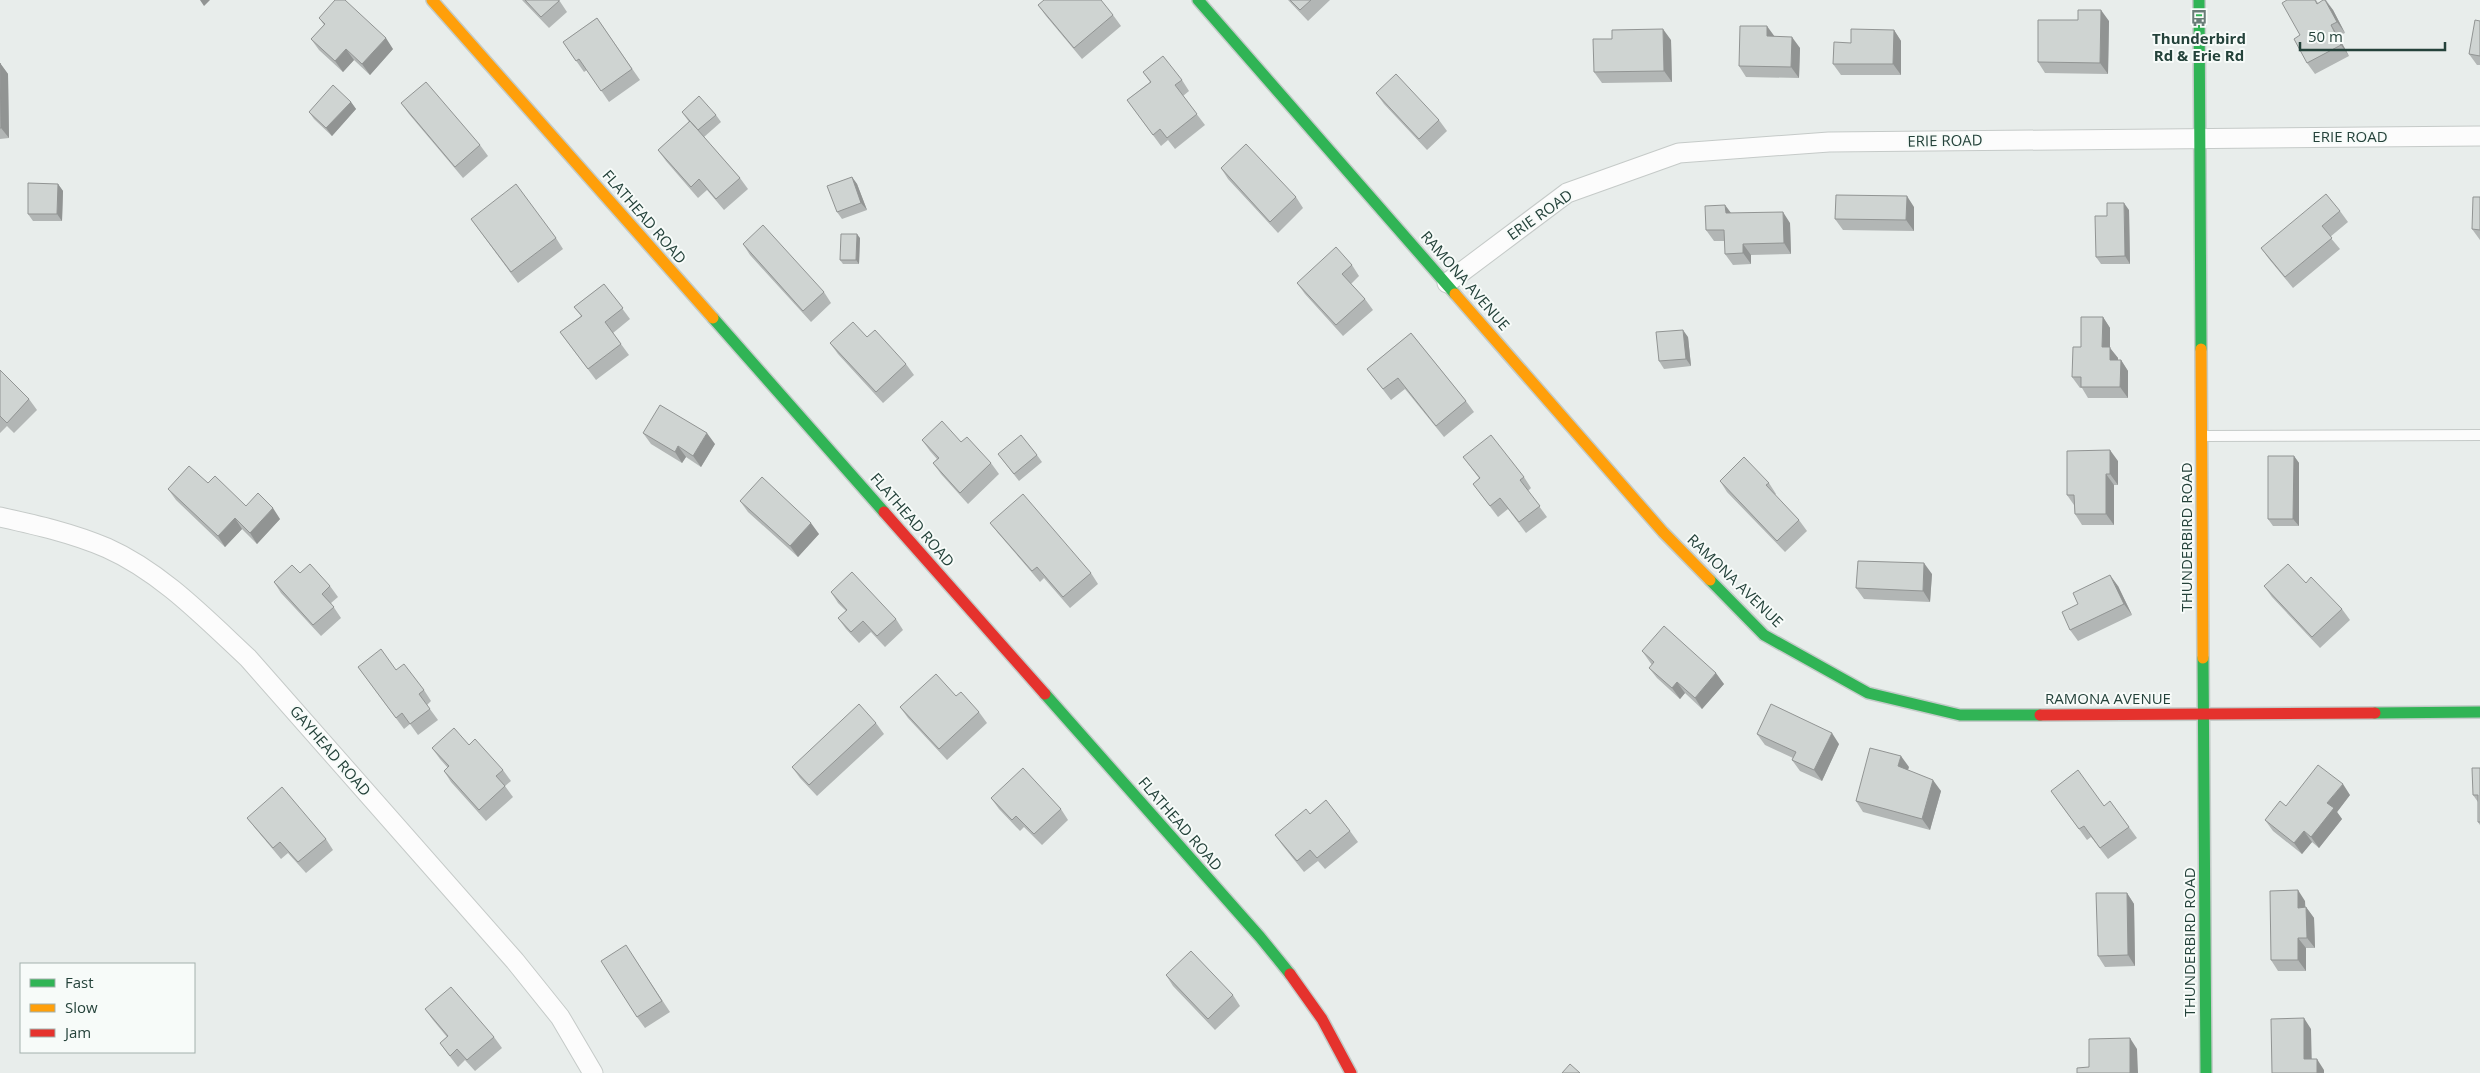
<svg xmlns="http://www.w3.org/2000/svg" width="2480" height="1073" font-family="'Open Sans',sans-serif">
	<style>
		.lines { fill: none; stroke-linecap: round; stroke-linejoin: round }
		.lane-casing { stroke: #c5cac8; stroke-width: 12 }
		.street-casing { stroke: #c5cac8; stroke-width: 21 }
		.fast-casing { stroke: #c3cbc8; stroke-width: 14 }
		.slow-casing { stroke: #c3cbc8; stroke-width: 14 }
		.jam-casing { stroke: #c3cbc8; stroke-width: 14 }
		.lane { stroke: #fcfcfc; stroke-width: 10 }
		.street { stroke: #fcfcfc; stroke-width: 19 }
		.fast { stroke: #30b455; stroke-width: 11 }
		.slow { stroke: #ff9f0a; stroke-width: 11 }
		.jam { stroke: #e5322d; stroke-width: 11 }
		.wall { fill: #b2b6b5 }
		.shaded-wall { fill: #919493 }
		.building { fill: #cfd4d2; stroke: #919493 }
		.labels { text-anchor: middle; stroke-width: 4; stroke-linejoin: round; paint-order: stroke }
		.poi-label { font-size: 15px; font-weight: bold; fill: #24423a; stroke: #f7fbf9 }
		.street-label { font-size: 15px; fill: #24423a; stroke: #f7fbf9 }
	</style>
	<rect width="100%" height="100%" fill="#e8edeb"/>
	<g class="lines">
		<!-- lane casing -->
		<g class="lane-casing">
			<path id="lane" d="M 2202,436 L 2480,435"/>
		</g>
		<!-- street casing -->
		<g class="street-casing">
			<path id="street" d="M 1447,283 L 1567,193 L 1679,153 L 1829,142 L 2480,136
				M 0,517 C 36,525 72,533 107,548 C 161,572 205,618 248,658 L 515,961 L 560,1017 L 593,1073"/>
		</g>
		<!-- fast casing -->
		<g class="fast-casing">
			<path id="fast" d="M 1198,0 L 1455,294
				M 2199,0 L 2201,349
				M 713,318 L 884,512
				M 1710,580 L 1764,635 L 1868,693 L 1960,715 L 2040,715
				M 2203,658 L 2206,1073
				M 1045,694 L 1260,937 L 1290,974
				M 2375,713 L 2480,712"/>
		</g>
		<!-- slow casing -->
		<g class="slow-casing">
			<path id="slow" d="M 432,0 L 713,318
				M 1455,294 L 1663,532 L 1710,580
				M 2201,349 L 2203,658"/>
		</g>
		<!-- jam casing -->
		<g class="jam-casing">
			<path id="jam" d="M 884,512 L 1045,694
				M 2040,715 L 2375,713
				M 1290,974 L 1322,1019 L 1351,1073"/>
		</g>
		<!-- lane -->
		<use href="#lane" class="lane"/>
		<!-- street -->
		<use href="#street" class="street"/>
		<!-- fast -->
		<use href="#fast" class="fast"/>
		<!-- slow -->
		<use href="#slow" class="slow"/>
		<!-- jam -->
		<use href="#jam" class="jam"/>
	</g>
	<!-- wall -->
	<path class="wall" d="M 522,0 L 559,0 L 567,12 L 549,28 Z
		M 1288,0 L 1330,0 L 1308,21 Z
		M 2287,0 L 2316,0 L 2318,3 L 2326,0 L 2333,10 L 2345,33 L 2338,36 L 2349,56 L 2315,74 L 2307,63 L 2300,35 Z
		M 1038,5 L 1113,15 L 1121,26 L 1082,59 L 1046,16 Z
		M 319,18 L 393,49 L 370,75 L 354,60 L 343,72 L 319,50 L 311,39 L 324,25 Z
		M 597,18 L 640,80 L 609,102 L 587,70 L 584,72 L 563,42 Z
		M 2078,20 L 2109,21 L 2108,74 L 2045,73 L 2038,62 Z
		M 2480,21 L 2480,65 L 2477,65 L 2469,54 Z
		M 1894,30 L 1901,41 L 1901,75 L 1841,75 L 1833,64 L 1851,43 Z
		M 1774,36 L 1800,48 L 1799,78 L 1746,77 L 1739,66 Z
		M 1612,39 L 1671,40 L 1672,82 L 1602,83 L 1594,72 Z
		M 0,63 L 8,74 L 9,138 L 0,139 Z
		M 1143,72 L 1182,80 L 1189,91 L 1183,96 L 1205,125 L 1175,149 L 1168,140 L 1161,146 L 1127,100 L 1150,82 Z
		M 1376,93 L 1439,120 L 1447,131 L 1427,150 L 1384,104 Z
		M 351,102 L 356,109 L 332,136 L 314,119 L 309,112 Z
		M 401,103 L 480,145 L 488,156 L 463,178 L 409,114 Z
		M 682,112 L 716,115 L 721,122 L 704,137 L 740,178 L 748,189 L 724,210 L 707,190 L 698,198 L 666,161 L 658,150 L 689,122 Z
		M 1221,168 L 1296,197 L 1303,208 L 1278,233 L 1228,179 Z
		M 852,177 L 857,184 L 867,210 L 842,219 L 837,212 Z
		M 58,184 L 63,191 L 62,221 L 33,221 L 28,214 Z
		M 2480,197 L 2480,240 L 2472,229 Z
		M 1725,205 L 1731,213 L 1790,223 L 1791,254 L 1751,255 L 1751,264 L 1733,265 L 1725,254 L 1725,241 L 1714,241 L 1706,230 Z
		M 1914,207 L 1914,231 L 1843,230 L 1835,219 Z
		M 2129,210 L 2130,264 L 2101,264 L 2096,257 Z
		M 2340,211 L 2348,222 L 2330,237 L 2340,249 L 2293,288 L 2269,259 L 2261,248 Z
		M 471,219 L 556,238 L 563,249 L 518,283 Z
		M 860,238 L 859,264 L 843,264 L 840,260 Z
		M 743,244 L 824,292 L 831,303 L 811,322 L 750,255 Z
		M 1352,265 L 1359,276 L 1351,284 L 1365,299 L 1373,310 L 1343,336 L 1305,294 L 1297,283 Z
		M 604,284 L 630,319 L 613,333 L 629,355 L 596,380 L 560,332 L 581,316 L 574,307 Z
		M 2103,317 L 2110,328 L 2110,348 L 2118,358 L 2118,360 L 2121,360 L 2128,371 L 2128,398 L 2088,398 L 2082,388 L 2080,388 L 2072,377 L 2081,347 Z
		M 1411,333 L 1466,401 L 1474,412 L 1444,437 L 1405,389 L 1391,400 L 1367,369 Z
		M 867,337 L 906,364 L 914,375 L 883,403 L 838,354 L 830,343 Z
		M 1688,337 L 1691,366 L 1664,369 L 1659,361 Z
		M 0,370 L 29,399 L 37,410 L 14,433 L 7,426 L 0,433 Z
		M 643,433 L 715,444 L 701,467 L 686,457 L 682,463 L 651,444 Z
		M 922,440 L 961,442 L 991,463 L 999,474 L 968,504 L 941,474 L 933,463 L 937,459 L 930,451 Z
		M 998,454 L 1037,455 L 1042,462 L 1019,481 Z
		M 2294,456 L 2299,463 L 2299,526 L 2273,526 L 2268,519 Z
		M 1463,457 L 1524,477 L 1531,488 L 1528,491 L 1547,517 L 1526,533 L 1508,509 L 1498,517 L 1473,484 L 1479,478 Z
		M 2118,461 L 2118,485 L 2114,485 L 2114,525 L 2082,525 L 2075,514 L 2074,505 L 2067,495 Z
		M 1720,481 L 1769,483 L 1776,494 L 1775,495 L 1799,520 L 1807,531 L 1785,552 L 1727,492 Z
		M 208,483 L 246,506 L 280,519 L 257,544 L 242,529 L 225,547 L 176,500 L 168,489 Z
		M 740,501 L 819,534 L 798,557 L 748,512 Z
		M 990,523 L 1091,573 L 1098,584 L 1070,608 L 1044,578 L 1040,582 L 998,533 Z
		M 300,573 L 330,586 L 338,597 L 331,603 L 341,618 L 321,636 L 281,593 L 274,582 Z
		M 1932,574 L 1930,602 L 1864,599 L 1856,588 Z
		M 2306,583 L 2342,609 L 2350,620 L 2320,648 L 2272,597 L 2264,586 Z
		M 2118,586 L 2132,615 L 2078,641 L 2070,630 Z
		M 831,592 L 896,619 L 903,630 L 885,647 L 871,632 L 859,643 L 846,629 L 838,618 L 846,611 L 838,603 Z
		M 1642,651 L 1724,684 L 1702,709 L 1685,693 L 1680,699 L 1657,678 L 1649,668 L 1652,665 Z
		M 358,667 L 396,670 L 424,690 L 431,701 L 427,705 L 438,720 L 418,735 L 410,724 L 404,729 Z
		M 956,696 L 979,712 L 987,723 L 947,760 L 908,718 L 900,707 Z
		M 876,723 L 884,734 L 817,796 L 800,778 L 792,767 Z
		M 1757,734 L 1839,744 L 1822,781 L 1800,771 L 1792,760 L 1793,758 L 1765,745 Z
		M 469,745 L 503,770 L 511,781 L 505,786 L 513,797 L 486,821 L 451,782 L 444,771 L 448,768 L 440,759 L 432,748 Z
		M 1909,767 L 1908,770 L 1941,791 L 1930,830 L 1863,812 L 1856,801 Z
		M 2480,768 L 2480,825 L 2478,822 L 2478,802 L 2473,795 Z
		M 2051,791 L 2104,806 L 2129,827 L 2137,838 L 2108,859 L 2091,837 L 2087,840 Z
		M 2350,795 L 2337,812 L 2342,819 L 2319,848 L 2312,842 L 2302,854 L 2273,831 L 2265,820 L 2286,806 Z
		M 991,798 L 1061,809 L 1068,820 L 1042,845 L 1024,827 L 1020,831 L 999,809 Z
		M 1310,814 L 1350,831 L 1358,842 L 1325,869 L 1318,861 L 1304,872 L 1283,846 L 1275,835 Z
		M 247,818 L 326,839 L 333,850 L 306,873 L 288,853 L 281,859 L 255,828 Z
		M 2127,893 L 2134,904 L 2135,966 L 2105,967 L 2098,956 Z
		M 2305,901 L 2305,907 L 2306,907 L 2314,918 L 2315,948 L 2306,948 L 2306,971 L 2278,971 L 2271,960 Z
		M 633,956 L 670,1012 L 645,1028 L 637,1017 Z
		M 1166,975 L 1233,995 L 1240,1006 L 1215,1030 L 1173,986 Z
		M 425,1009 L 494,1037 L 502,1048 L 475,1071 L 465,1060 L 458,1067 L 448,1054 L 440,1043 L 447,1037 L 433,1020 Z"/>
	<!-- shaded-wall -->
	<path class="shaded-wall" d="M 200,0 L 210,0 L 204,6 Z
		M 2325,0 L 2333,10 L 2345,33 L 2337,22 Z
		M 2101,10 L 2109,21 L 2108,74 L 2100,63 Z
		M 2331,25 L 2338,36 L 2349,56 L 2341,45 Z
		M 1767,26 L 1775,37 L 1767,36 Z
		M 1663,29 L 1671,40 L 1672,82 L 1664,71 Z
		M 1894,30 L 1901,41 L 1901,75 L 1893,64 Z
		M 1792,37 L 1800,48 L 1799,78 L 1791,67 Z
		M 386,38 L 393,49 L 370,75 L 362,64 Z
		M 346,49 L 354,60 L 343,72 L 335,61 Z
		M 0,63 L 8,74 L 9,138 L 1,128 Z
		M 351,102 L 356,109 L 332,136 L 326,128 Z
		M 852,177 L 857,184 L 867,210 L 861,203 Z
		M 58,184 L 63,191 L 62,221 L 57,214 Z
		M 1907,196 L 1914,207 L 1914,231 L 1906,220 Z
		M 2124,203 L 2129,210 L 2130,264 L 2125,256 Z
		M 1725,205 L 1733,216 L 1726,213 Z
		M 1783,212 L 1790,223 L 1791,254 L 1784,243 Z
		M 857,234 L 860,238 L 859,264 L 856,260 Z
		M 1743,244 L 1751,255 L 1751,264 L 1743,253 Z
		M 2103,317 L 2110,328 L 2110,348 L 2118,358 L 2118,371 L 2110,360 L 2102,347 Z
		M 1683,330 L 1688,337 L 1691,366 L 1686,359 Z
		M 2121,360 L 2128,371 L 2128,398 L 2120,387 Z
		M 707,433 L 715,444 L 701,467 L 693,456 Z
		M 678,446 L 686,457 L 682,463 L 675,452 Z
		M 2110,450 L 2118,461 L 2118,485 L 2110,474 Z
		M 2294,456 L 2299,463 L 2299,526 L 2293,519 Z
		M 2106,474 L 2114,485 L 2114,525 L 2106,514 Z
		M 273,508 L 280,519 L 257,544 L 250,533 Z
		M 235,518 L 242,529 L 225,547 L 218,536 Z
		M 811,523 L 819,534 L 798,557 L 790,546 Z
		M 1924,563 L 1932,574 L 1930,602 L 1923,591 Z
		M 2110,575 L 2118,586 L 2132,615 L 2124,604 Z
		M 1716,673 L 1724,684 L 1702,709 L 1695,698 Z
		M 1677,682 L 1685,693 L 1680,699 L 1672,688 Z
		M 1832,733 L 1839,744 L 1822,781 L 1814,770 Z
		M 1901,756 L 1909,767 L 1905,777 L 1898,766 Z
		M 1933,780 L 1941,791 L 1930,830 L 1922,819 Z
		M 2343,784 L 2350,795 L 2337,812 L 2342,819 L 2319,848 L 2311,837 L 2327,803 Z
		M 2304,831 L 2312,842 L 2302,854 L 2294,843 Z
		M 2298,890 L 2305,901 L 2306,919 L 2298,908 Z
		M 2127,893 L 2134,904 L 2135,966 L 2128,955 Z
		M 2306,907 L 2314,918 L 2315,948 L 2307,938 Z
		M 2298,938 L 2306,948 L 2306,971 L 2298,960 Z
		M 2304,1018 L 2311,1029 L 2312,1070 L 2304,1059 Z
		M 2130,1038 L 2137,1049 L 2138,1073 L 2130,1073 Z
		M 2317,1059 L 2324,1070 L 2324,1073 L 2317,1073 Z"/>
	<!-- building -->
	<path class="building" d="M 335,0 L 345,0 L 386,38 L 362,64 L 346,49 L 335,61 L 311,39 L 325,24 L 319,18 Z
		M 525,0 L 559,0 L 559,1 L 541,17 Z
		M 1044,0 L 1101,0 L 1113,15 L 1074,48 L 1038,5 Z
		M 1290,0 L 1311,0 L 1300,10 Z
		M 2287,0 L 2315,0 L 2317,4 L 2323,0 L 2325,0 L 2337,22 L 2331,25 L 2341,45 L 2307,63 L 2294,39 L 2300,35 L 2282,3 Z
		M 2078,10 L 2101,10 L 2100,63 L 2038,62 L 2038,20 L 2078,20 Z
		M 597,18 L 632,69 L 601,91 L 579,59 L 576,61 L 563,42 Z
		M 2475,20 L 2480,21 L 2480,56 L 2469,54 Z
		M 1740,26 L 1767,26 L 1767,36 L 1792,37 L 1791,67 L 1739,66 Z
		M 1663,29 L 1664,71 L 1594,72 L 1593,39 L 1612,39 L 1612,30 Z
		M 1851,29 L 1894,30 L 1893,64 L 1833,64 L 1834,42 L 1851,43 Z
		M 1163,56 L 1182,80 L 1175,85 L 1197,114 L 1167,138 L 1160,129 L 1153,135 L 1127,100 L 1151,82 L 1143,72 Z
		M 0,63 L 1,128 L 0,128 Z
		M 1396,74 L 1439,120 L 1419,139 L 1376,93 Z
		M 426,82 L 480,145 L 455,167 L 401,103 Z
		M 333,85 L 351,102 L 326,128 L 309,112 Z
		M 699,96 L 716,115 L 698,130 L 682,112 Z
		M 690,121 L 740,178 L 716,199 L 699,179 L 691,187 L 658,150 Z
		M 1246,144 L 1296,197 L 1270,222 L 1221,168 Z
		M 852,177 L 861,203 L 837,212 L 827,186 Z
		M 28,183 L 58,184 L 57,214 L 28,214 Z
		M 516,184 L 556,238 L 511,272 L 471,219 Z
		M 2326,194 L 2340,211 L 2322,226 L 2332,238 L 2285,277 L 2261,248 Z
		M 1836,195 L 1907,196 L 1906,220 L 1835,219 Z
		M 2473,197 L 2480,197 L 2480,230 L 2472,229 Z
		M 2107,203 L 2124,203 L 2125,256 L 2096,257 L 2095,216 L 2107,216 Z
		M 1725,205 L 1726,213 L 1783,212 L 1784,243 L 1743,244 L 1743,253 L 1725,254 L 1724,230 L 1706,230 L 1705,206 Z
		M 763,225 L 824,292 L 803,311 L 743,244 Z
		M 841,234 L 857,234 L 856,260 L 840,260 Z
		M 1336,247 L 1352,265 L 1342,274 L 1365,299 L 1336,325 L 1297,283 Z
		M 604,284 L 623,308 L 605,322 L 621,344 L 588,369 L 560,332 L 582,316 L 574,307 Z
		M 2081,317 L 2103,317 L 2102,347 L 2110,347 L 2110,360 L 2121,360 L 2120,387 L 2081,387 L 2081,377 L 2072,377 L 2073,347 L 2081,347 Z
		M 853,322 L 867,337 L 875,330 L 906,364 L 876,392 L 830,343 Z
		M 1683,330 L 1686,359 L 1659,361 L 1656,332 Z
		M 1411,333 L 1466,401 L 1436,426 L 1398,378 L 1383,389 L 1367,369 Z
		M 0,370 L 29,399 L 7,423 L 0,416 Z
		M 660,405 L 707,433 L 693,456 L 678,446 L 675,452 L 643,433 Z
		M 942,421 L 961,442 L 967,437 L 991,463 L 960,493 L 933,463 L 939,458 L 922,440 Z
		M 1021,435 L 1037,455 L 1014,474 L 998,454 Z
		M 1491,435 L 1524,477 L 1520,480 L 1540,506 L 1519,522 L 1500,498 L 1490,506 L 1473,484 L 1480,478 L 1463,457 Z
		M 2110,450 L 2110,474 L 2106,474 L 2106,514 L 2075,514 L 2074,495 L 2067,495 L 2067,451 Z
		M 2268,456 L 2294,456 L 2293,519 L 2268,519 Z
		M 1744,457 L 1769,483 L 1766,485 L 1799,520 L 1777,541 L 1720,481 Z
		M 189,466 L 208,483 L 215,476 L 246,506 L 258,493 L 273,508 L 250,533 L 235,518 L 218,536 L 168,489 Z
		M 762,477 L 811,523 L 790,546 L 740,501 Z
		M 1023,494 L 1091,573 L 1063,597 L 1037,567 L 1032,571 L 990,523 Z
		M 1858,561 L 1924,563 L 1923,591 L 1856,588 Z
		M 310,564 L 330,586 L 322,594 L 334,607 L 313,625 L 274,582 L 292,565 L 300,573 Z
		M 2288,564 L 2306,583 L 2311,577 L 2342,609 L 2312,637 L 2264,586 Z
		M 852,572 L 896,619 L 877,636 L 863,621 L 851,632 L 838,618 L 847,610 L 831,592 Z
		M 2110,575 L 2124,604 L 2070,630 L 2062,612 L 2078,604 L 2073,593 Z
		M 1664,626 L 1716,673 L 1695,698 L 1677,682 L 1672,688 L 1649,668 L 1654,662 L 1642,651 Z
		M 381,649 L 396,670 L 404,664 L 424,690 L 419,694 L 430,709 L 410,724 L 402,713 L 396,718 L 358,667 Z
		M 936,674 L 956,696 L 961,692 L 979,712 L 939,749 L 900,707 Z
		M 859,704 L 876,723 L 809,785 L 792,767 Z
		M 1771,704 L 1832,733 L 1814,770 L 1792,760 L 1796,752 L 1757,734 Z
		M 454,728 L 469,745 L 475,739 L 503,770 L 496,776 L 505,786 L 479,810 L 444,771 L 449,766 L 432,748 Z
		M 1870,748 L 1901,756 L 1898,766 L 1933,780 L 1922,819 L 1856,801 Z
		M 2318,765 L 2343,784 L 2327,803 L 2334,808 L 2311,837 L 2304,831 L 2294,843 L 2265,820 L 2280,801 L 2286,806 Z
		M 1023,768 L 1061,809 L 1034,834 L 1016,816 L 1012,820 L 991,798 Z
		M 2472,768 L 2480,768 L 2480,822 L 2478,822 L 2478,795 L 2473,795 Z
		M 2078,770 L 2104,806 L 2110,801 L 2129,827 L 2100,848 L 2084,826 L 2079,829 L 2051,791 Z
		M 282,787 L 326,839 L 298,862 L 280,842 L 273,848 L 247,818 Z
		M 1326,800 L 1350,831 L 1317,858 L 1310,850 L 1297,861 L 1275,835 L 1306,809 L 1310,814 Z
		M 2298,890 L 2298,908 L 2306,907 L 2307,938 L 2298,938 L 2298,960 L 2271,960 L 2270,891 Z
		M 2096,893 L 2127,893 L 2128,955 L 2098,956 Z
		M 626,945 L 662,1001 L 637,1017 L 601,961 Z
		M 1191,951 L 1233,995 L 1208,1019 L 1166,975 Z
		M 451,987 L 494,1037 L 467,1060 L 457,1049 L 450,1056 L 440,1043 L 448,1036 L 425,1009 Z
		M 2304,1018 L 2304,1059 L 2317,1059 L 2317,1073 L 2272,1073 L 2271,1019 Z
		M 2130,1038 L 2130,1073 L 2077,1073 L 2077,1068 L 2089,1067 L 2089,1039 Z
		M 1570,1064 L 1580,1073 L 1562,1073 Z"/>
	<!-- icons -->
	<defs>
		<g id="bus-bare" transform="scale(1.35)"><path d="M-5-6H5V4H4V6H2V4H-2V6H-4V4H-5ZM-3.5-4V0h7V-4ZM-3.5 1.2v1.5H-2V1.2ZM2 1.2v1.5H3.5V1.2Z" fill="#697e78" stroke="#f7fbf9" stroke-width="2.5" paint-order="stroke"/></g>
	</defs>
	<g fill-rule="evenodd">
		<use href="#bus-bare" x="2199" y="18"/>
	</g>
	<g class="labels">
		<!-- poi labels -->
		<g class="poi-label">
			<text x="2199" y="44">Thunderbird<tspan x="2199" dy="17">Rd &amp; Erie Rd</tspan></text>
		</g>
		<!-- street labels -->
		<g class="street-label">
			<text x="2350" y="142">ERIE ROAD</text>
			<text transform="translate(1945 141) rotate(-1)" y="5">ERIE ROAD</text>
			<text transform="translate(1540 215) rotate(-35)" y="5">ERIE ROAD</text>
			<text transform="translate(644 217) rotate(49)" y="5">FLATHEAD ROAD</text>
			<text transform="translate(1465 281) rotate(49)" y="5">RAMONA AVENUE</text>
			<text transform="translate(912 520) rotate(49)" y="5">FLATHEAD ROAD</text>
			<text transform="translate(2187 537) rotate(-90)" y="5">THUNDERBIRD ROAD</text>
			<text transform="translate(1735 581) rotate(44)" y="5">RAMONA AVENUE</text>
			<text x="2108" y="704">RAMONA AVENUE</text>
			<text transform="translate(330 751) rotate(49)" y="5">GAYHEAD ROAD</text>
			<text transform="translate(1180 824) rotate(49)" y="5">FLATHEAD ROAD</text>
			<text transform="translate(2190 942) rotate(-90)" y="5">THUNDERBIRD ROAD</text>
		</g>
	</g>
	<!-- legend -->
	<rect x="20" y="963" width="175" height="90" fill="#f7fbf9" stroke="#a3b1ad"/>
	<rect x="30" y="979" width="25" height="8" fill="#30b455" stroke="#a3b1ad"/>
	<text x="65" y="988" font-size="15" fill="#24423a">Fast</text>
	<rect x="30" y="1004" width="25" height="8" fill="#ff9f0a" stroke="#a3b1ad"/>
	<text x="65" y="1013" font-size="15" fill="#24423a">Slow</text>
	<rect x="30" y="1029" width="25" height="8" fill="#e5322d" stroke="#a3b1ad"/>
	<text x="65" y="1038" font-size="15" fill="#24423a">Jam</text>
	<!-- scale -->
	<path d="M2300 42v8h145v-8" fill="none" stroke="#24423a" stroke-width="2.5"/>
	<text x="2308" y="42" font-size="15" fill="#24423a" stroke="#f7fbf9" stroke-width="4" paint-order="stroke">50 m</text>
</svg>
